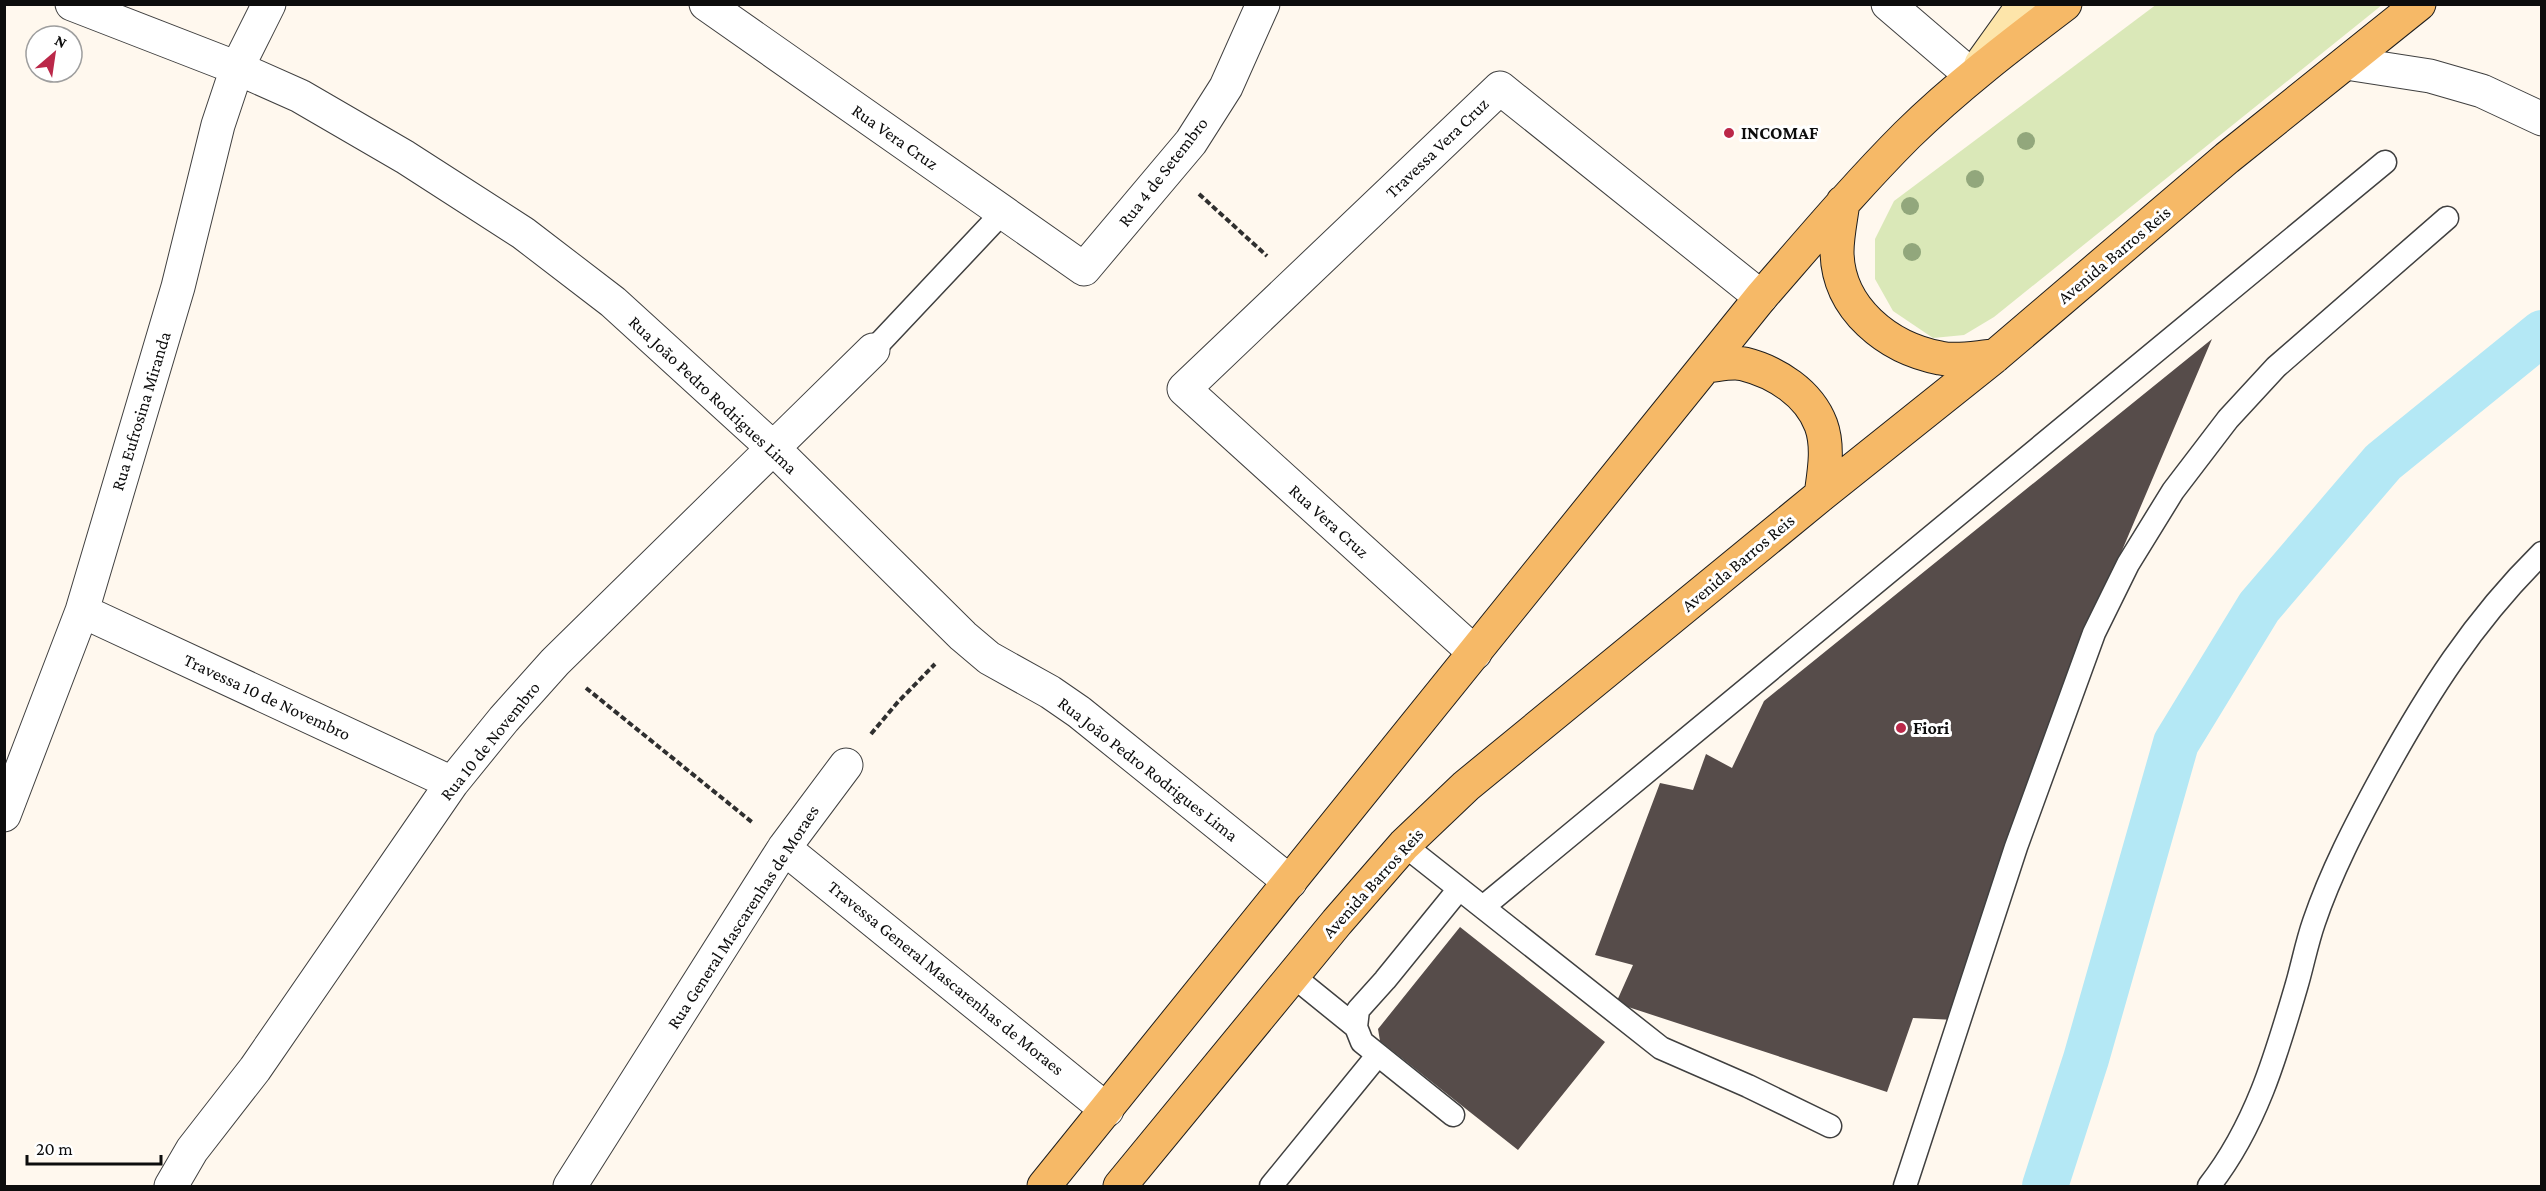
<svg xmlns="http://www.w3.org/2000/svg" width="2546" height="1191" font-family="'Crimson Pro',serif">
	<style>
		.green { fill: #dae8b8 }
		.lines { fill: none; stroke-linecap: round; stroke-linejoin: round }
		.canal { stroke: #b4e8f5; stroke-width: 46 }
		.building { fill: #564c4a }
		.lane-casing { stroke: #404040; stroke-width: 25 }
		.street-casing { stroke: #404040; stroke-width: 35 }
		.secondary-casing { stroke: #2f2f2f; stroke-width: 35 }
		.primary-casing { stroke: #1e1e1e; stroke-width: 35 }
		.path { stroke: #2f2f2f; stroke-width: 4; stroke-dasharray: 6 3; stroke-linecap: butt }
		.lane { stroke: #fff; stroke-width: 22 }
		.street { stroke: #fff; stroke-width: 33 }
		.secondary { stroke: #fde5aa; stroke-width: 33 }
		.primary { stroke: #f6b967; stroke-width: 33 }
		.tree { fill: #92a77c }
		.poi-dot { fill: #bb2849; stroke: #fff; stroke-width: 2 }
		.labels { text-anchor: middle; stroke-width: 6; stroke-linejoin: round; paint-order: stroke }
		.poi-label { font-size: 18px; font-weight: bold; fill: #0d0d0d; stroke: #fff; text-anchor: start }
		.street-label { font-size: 18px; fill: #0d0d0d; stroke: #fff }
	</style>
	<rect width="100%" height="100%" fill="#fff8ee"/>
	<!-- green -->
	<path class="green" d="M 2157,4 L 2382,5 L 1994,317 L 1964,335 L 1933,338 L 1893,311 L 1875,279 L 1875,239 L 1894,201 Z"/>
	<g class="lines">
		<!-- canal -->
		<path class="canal" d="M 2045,1186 L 2086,1059 L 2176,743 L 2259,607 L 2383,462 L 2542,333"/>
	</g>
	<!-- building -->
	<path class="building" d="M 2212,339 L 2066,682 L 1956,1020 L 1913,1018 L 1887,1092 L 1616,1003 L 1633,965 L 1595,955 L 1660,783 L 1693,790 L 1706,754 L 1732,768 L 1764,701 Z
		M 1460,927 L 1605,1042 L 1518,1150 L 1380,1041 L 1378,1029 Z"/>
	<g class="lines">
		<!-- lane casing -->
		<g class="lane-casing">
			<path id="lane" d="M 873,350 L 1002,213
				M 1404,845 L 1661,1048 L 1748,1086 L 1830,1126
				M 1483,907 L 2385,162
				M 1293,976 L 1356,1027
				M 1453,1115 L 1362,1042 L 1356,1027 L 1358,1010 L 1385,980 L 1459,889
				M 1271,1186 L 1377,1056
				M 1905,1186 L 2016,847 L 2094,633 L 2128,564 L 2173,491 L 2228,419 L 2276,367 L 2447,218
				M 2209,1186 C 2256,1126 2276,1056 2297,984 C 2303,963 2307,942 2314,922 C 2331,872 2356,824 2381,778 C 2427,694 2473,621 2542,553"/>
		</g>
		<!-- street casing -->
		<g class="street-casing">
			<path id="street" d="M 72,4 L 237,68 L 300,96 L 405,157 L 523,233 L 613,302 L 772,447 L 963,636 L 989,658 L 1050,692 L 1079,712 L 1290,882
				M 706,4 L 1084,269 L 1191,142 L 1226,87 L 1263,4
				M 1888,4 L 1972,76
				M 2346,63 L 2430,76 L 2482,91 L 2542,119
				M 82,611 L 452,783
				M 1475,653 L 1184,389 L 1500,88 L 1761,297
				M 4,815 L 82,611 L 178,287 L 218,125 L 237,68 L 269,4
				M 784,848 L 1107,1110
				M 171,1186 L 192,1150 L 255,1069 L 452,783 L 504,719 L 555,662 L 873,350
				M 570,1186 L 784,848 L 846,765"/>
		</g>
		<!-- secondary casing -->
		<g class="secondary-casing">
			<path id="secondary" d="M 1981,64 L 2024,4"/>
		</g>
		<!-- primary casing -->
		<g class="primary-casing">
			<path id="primary" d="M 1843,202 C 1841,218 1837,236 1837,252 C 1838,309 1888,348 1940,358 C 1957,362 1978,357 1995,356
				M 1706,366 C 1718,365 1733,361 1744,364 C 1776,372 1809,393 1821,425 C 1829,447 1824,473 1821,495
				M 1044,1186 L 1761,297 C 1809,242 1856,186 1907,135 C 1956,87 2011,45 2065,4
				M 1120,1186 L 1337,922 L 1404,845 L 1466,786 L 1821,495 L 1995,356 L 2227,158 L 2419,4"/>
		</g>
		<!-- path -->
		<path class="path" d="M 1199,194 L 1267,256
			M 586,688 L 753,823
			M 871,734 L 897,703 L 935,664"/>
		<!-- lane -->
		<use href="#lane" class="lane"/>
		<!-- street -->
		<use href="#street" class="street"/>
		<!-- secondary -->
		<use href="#secondary" class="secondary"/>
		<!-- primary -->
		<use href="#primary" class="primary"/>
	</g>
	<!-- trees -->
	<g class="tree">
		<circle cx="2026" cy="141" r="9"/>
		<circle cx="1975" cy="179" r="9"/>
		<circle cx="1910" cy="206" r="9"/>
		<circle cx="1912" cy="252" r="9"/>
	</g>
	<!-- markers -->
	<g class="poi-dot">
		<circle cx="1729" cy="133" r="6"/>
		<circle cx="1901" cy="728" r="6"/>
	</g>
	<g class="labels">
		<!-- poi labels -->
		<g class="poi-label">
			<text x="1741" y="139">INCOMAF</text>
			<text x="1913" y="734">Fiori</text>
		</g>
		<!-- street labels -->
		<g class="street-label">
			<text transform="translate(895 137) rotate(35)" y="6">Rua Vera Cruz</text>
			<text transform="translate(1437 148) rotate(-44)" y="6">Travessa Vera Cruz</text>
			<text transform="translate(1163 172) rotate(-52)" y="6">Rua 4 de Setembro</text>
			<text transform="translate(2114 255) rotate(-40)" y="6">Avenida Barros Reis</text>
			<text transform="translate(713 395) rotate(43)" y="6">Rua João Pedro Rodrigues Lima</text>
			<text transform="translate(141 411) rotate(-73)" y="6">Rua Eufrosina Miranda</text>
			<text transform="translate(1329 521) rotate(42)" y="6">Rua Vera Cruz</text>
			<text transform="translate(1738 563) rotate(-40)" y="6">Avenida Barros Reis</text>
			<text transform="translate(267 697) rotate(25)" y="6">Travessa 10 de Novembro</text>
			<text transform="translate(490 741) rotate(-51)" y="6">Rua 10 de Novembro</text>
			<text transform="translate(1148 769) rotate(38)" y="6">Rua João Pedro Rodrigues Lima</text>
			<text transform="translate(1373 883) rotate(-48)" y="6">Avenida Barros Reis</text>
			<text transform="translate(743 917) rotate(-57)" y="6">Rua General Mascarenhas de Moraes</text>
			<text transform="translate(946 978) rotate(39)" y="6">Travessa General Mascarenhas de Moraes</text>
		</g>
	</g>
	<!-- border -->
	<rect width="2546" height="1191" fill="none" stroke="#0d0d0d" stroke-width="12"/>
	<!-- north arrow -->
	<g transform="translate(54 54) rotate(29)"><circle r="28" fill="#ffffff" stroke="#9e9e9e" stroke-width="1.5"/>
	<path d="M0-4.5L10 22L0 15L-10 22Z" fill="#bb2849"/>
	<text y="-9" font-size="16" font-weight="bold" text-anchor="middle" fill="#0d0d0d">N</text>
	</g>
	<!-- scale -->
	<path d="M27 1155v9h134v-9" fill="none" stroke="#0d0d0d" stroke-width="3"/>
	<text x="36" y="1155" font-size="18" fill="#0d0d0d" stroke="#ffffff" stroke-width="4.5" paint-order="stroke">20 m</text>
</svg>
